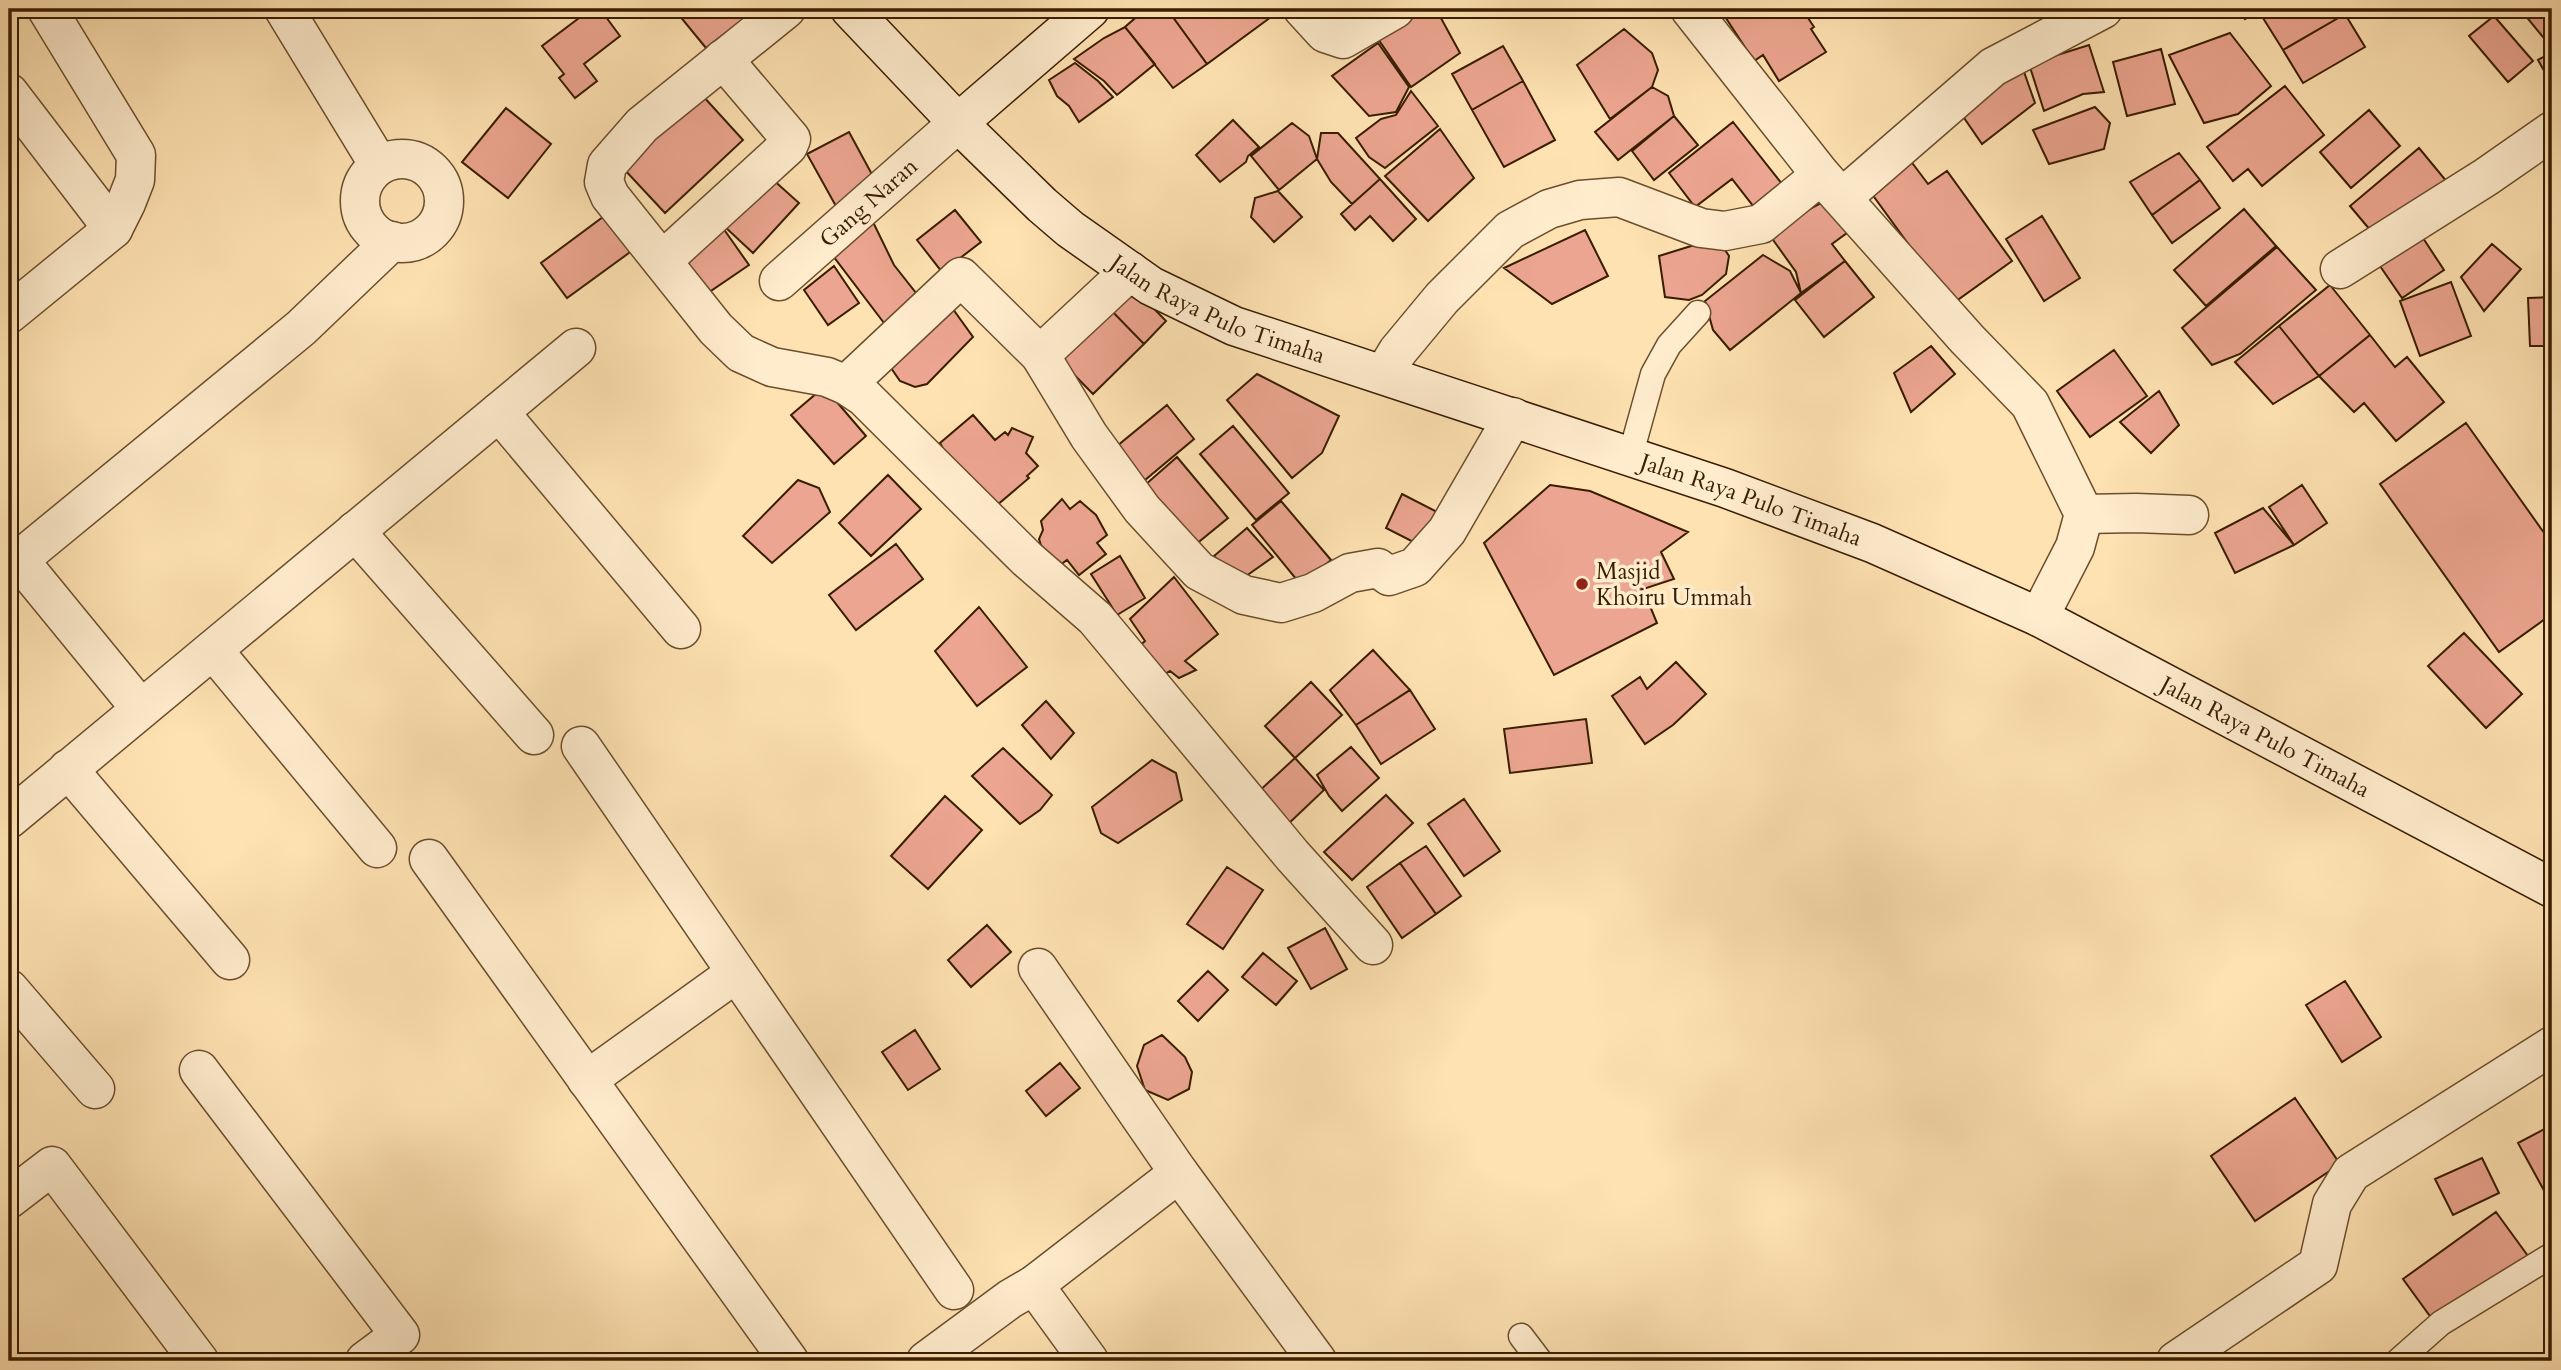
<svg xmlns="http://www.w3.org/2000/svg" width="2561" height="1370" font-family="Cardo,serif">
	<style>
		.building { fill: #eca590; stroke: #391d01; stroke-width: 2 }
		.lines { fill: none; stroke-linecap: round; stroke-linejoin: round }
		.lane-casing { stroke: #6a4e2d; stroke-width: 27 }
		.street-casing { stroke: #6a4e2d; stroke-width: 41 }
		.secondary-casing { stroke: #391d01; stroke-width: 41 }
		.lane { stroke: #ffeccd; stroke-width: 24 }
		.street { stroke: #ffeccd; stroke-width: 38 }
		.secondary { stroke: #ffeccd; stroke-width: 38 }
		.poi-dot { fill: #8f2418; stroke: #ffeccd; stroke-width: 2.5 }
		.labels { text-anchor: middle; stroke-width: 7; stroke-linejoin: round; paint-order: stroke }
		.street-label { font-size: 23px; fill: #391d01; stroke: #ffeccd }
		.poi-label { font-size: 23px; fill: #391d01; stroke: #ffeccd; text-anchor: start }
	</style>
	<rect width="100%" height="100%" fill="#ffe2b2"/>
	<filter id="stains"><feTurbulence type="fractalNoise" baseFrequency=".00286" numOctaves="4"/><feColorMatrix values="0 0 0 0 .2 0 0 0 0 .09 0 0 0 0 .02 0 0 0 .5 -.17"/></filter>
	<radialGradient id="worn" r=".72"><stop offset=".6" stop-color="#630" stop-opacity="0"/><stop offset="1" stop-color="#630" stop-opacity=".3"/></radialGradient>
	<!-- building -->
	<path class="building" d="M 591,9 L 600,9 L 620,36 L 584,64 L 597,81 L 575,98 L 559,78 L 564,74 L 542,46 Z
		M 634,9 L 652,9 L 642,18 Z
		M 674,9 L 739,9 L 746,17 L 706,48 Z
		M 1154,9 L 1167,9 L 1207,64 L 1173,88 L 1125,27 L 1141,13 Z
		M 1167,9 L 1265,9 L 1271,17 L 1207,64 Z
		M 1331,9 L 1378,9 L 1338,25 Z
		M 1421,9 L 1436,9 L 1460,53 L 1411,87 L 1374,33 Z
		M 1720,9 L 1802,9 L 1814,27 L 1811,29 L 1826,52 L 1779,81 L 1763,55 L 1754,61 Z
		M 1827,9 L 1867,9 L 1827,12 Z
		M 2239,9 L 2260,9 L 2245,19 Z
		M 2261,9 L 2340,9 L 2345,14 L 2283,50 L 2258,10 Z
		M 2399,9 L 2416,9 L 2406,17 Z
		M 2520,9 L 2552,9 L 2552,48 Z
		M 2345,14 L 2365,47 L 2303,83 L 2283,50 Z
		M 2494,16 L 2533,61 L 2508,82 L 2469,36 Z
		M 1125,27 L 1155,64 L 1117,95 L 1104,81 L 1074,59 L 1104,38 Z
		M 1624,29 L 1652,53 L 1658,70 L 1652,87 L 1610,119 L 1577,65 Z
		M 2230,33 L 2271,86 L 2238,114 L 2204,123 L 2169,55 Z
		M 1378,43 L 1409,87 L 1396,112 L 1369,116 L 1332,76 Z
		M 2089,45 L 2104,92 L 2083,94 L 2044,111 L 2029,64 Z
		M 1503,46 L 1523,81 L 1472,110 L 1452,74 Z
		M 2161,49 L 2175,104 L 2127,116 L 2113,62 Z
		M 2552,52 L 2552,85 L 2538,60 Z
		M 1075,63 L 1098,81 L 1113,97 L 1079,122 L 1069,106 L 1057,96 L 1049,80 Z
		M 2023,69 L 2035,103 L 1982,144 L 1960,112 Z
		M 1523,81 L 1555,140 L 1504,167 L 1472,110 Z
		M 2285,86 L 2324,135 L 2262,186 L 2248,169 L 2233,181 L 2207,147 Z
		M 1652,87 L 1668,96 L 1674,116 L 1618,160 L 1595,132 Z
		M 1411,91 L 1438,126 L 1385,168 L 1369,157 L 1356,138 L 1381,119 L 1396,115 Z
		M 702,95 L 743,140 L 665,213 L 623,168 Z
		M 2095,107 L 2110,123 L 2104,149 L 2049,164 L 2033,130 Z
		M 506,108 L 551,144 L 508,198 L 462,162 Z
		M 2369,110 L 2400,146 L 2351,188 L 2320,152 Z
		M 1674,116 L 1698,145 L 1654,180 L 1632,151 Z
		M 1233,120 L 1259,147 L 1248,156 L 1246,162 L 1220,182 L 1196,155 Z
		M 1733,122 L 1790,194 L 1761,216 L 1732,179 L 1695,207 L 1669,173 Z
		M 1292,123 L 1309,136 L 1317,159 L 1279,190 L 1251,156 Z
		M 1440,129 L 1474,178 L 1428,221 L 1385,176 Z
		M 849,132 L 875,180 L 837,208 L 807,154 Z
		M 1321,133 L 1338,133 L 1380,179 L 1352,204 L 1331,182 L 1317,159 Z
		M 2419,148 L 2448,183 L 2399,223 L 2392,214 L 2371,231 L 2350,206 Z
		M 2179,153 L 2200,180 L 2152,215 L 2130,182 Z
		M 1910,160 L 1928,184 L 1947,171 L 2012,261 L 1952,304 L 1869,190 Z
		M 770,177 L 799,203 L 753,253 L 724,226 Z
		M 1380,179 L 1416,219 L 1393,241 L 1370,216 L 1355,230 L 1341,214 Z
		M 2200,180 L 2220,208 L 2172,243 L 2152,215 Z
		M 1278,191 L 1302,217 L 1274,242 L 1251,217 L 1255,198 Z
		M 1828,199 L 1851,230 L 1832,244 L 1845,261 L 1801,293 L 1796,272 L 1771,237 L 1808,210 Z
		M 2244,209 L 2276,246 L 2206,306 L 2174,270 Z
		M 955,210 L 981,242 L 942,272 L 917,240 Z
		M 607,214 L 633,250 L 567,298 L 541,263 Z
		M 2042,216 L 2080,278 L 2044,301 L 2006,239 Z
		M 872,220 L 894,265 L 920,298 L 884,323 L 827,248 Z
		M 723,228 L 749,265 L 696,301 L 671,264 Z
		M 1585,230 L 1608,276 L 1552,304 L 1504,268 Z
		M 1717,238 L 1729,256 L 1726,274 L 1702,295 L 1689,300 L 1665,297 L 1659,256 Z
		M 2423,238 L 2444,270 L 2402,298 L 2380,266 Z
		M 2492,244 L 2521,269 L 2484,311 L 2461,277 Z
		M 2277,247 L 2316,290 L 2240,354 L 2212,365 L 2182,328 Z
		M 1763,255 L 1790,271 L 1801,293 L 1730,350 L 1713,330 L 1705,301 Z
		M 1845,261 L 1874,297 L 1824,337 L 1795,300 Z
		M 834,266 L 859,303 L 828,325 L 804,290 Z
		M 1128,282 L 1166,321 L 1144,344 L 1105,304 Z
		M 2451,282 L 2471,336 L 2420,356 L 2400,301 Z
		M 2330,285 L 2370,335 L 2319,376 L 2279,326 Z
		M 2552,297 L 2552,346 L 2530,346 L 2528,298 Z
		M 945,298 L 973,337 L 927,384 L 915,387 L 900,381 L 891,368 Z
		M 1105,304 L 1144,344 L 1093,394 L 1054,354 Z
		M 2279,326 L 2319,376 L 2273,404 L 2235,362 Z
		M 2370,335 L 2395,367 L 2407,357 L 2444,402 L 2396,441 L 2364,403 L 2354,412 L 2319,376 Z
		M 1931,346 L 1955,374 L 1911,412 L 1894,373 Z
		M 2114,350 L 2147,396 L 2090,437 L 2057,391 Z
		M 1257,374 L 1339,416 L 1322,453 L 1292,478 L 1227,400 Z
		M 824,387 L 866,436 L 834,464 L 791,415 Z
		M 2159,391 L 2179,425 L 2151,453 L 2120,422 Z
		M 1167,405 L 1194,439 L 1139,485 L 1111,451 Z
		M 973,415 L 995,440 L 1005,432 L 1008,435 L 1012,428 L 1033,437 L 1026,453 L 1038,466 L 1027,476 L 1029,478 L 996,506 L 963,485 L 940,443 Z
		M 2466,423 L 2552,544 L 2552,614 L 2499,652 L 2380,484 Z
		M 1233,426 L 1289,493 L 1256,520 L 1200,454 Z
		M 1177,457 L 1228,518 L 1195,545 L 1145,485 Z
		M 888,475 L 921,509 L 871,556 L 839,523 Z
		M 798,480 L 819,488 L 830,512 L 772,563 L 743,536 Z
		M 1550,485 L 1590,491 L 1688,532 L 1661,552 L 1674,579 L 1643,589 L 1657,623 L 1554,675 L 1484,543 Z
		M 2302,485 L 2327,523 L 2294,545 L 2269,507 Z
		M 1402,494 L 1443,515 L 1427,549 L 1386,528 Z
		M 1062,499 L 1070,509 L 1080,501 L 1096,515 L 1107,535 L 1097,543 L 1106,554 L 1079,575 L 1067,560 L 1059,566 L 1044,555 L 1039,539 L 1043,530 L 1041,521 Z
		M 1281,501 L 1331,560 L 1301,585 L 1252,525 Z
		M 2263,508 L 2294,545 L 2235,573 L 2215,533 Z
		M 1247,528 L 1273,557 L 1239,581 L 1214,556 Z
		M 896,544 L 923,579 L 856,630 L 829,595 Z
		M 1120,556 L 1145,598 L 1117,615 L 1091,574 Z
		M 1174,577 L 1218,634 L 1185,661 L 1196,670 L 1179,678 L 1170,671 L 1155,680 L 1130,654 L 1145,641 L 1130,619 Z
		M 979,607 L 1027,667 L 977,706 L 935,651 Z
		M 2464,633 L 2522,694 L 2486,728 L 2428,666 Z
		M 1373,650 L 1410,690 L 1356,725 L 1330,690 Z
		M 1676,662 L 1706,694 L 1673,725 L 1645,744 L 1612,696 L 1640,677 L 1647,689 Z
		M 1311,682 L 1342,715 L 1295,758 L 1265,726 Z
		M 1410,690 L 1435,729 L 1381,764 L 1356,725 Z
		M 1046,701 L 1074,733 L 1051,759 L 1022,725 Z
		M 1586,719 L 1592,763 L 1510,773 L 1504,729 Z
		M 1351,747 L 1379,778 L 1342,811 L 1329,796 L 1317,775 Z
		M 1003,748 L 1052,795 L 1040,810 L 1020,824 L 972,776 Z
		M 1295,758 L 1324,790 L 1286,826 L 1256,794 Z
		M 1152,760 L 1176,773 L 1182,800 L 1118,843 L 1101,833 L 1092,807 Z
		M 1386,795 L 1413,823 L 1352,880 L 1324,852 Z
		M 945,796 L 982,830 L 928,889 L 891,856 Z
		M 1464,799 L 1500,851 L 1464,876 L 1428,824 Z
		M 1426,846 L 1461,896 L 1436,914 L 1400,863 Z
		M 1400,863 L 1436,914 L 1402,938 L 1367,887 Z
		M 1227,867 L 1263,890 L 1223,949 L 1187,924 Z
		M 987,925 L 1011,952 L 971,987 L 948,960 Z
		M 1325,928 L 1347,969 L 1311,989 L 1288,948 Z
		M 1263,953 L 1297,981 L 1276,1005 L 1242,977 Z
		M 1208,971 L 1228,990 L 1198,1021 L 1178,1001 Z
		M 2345,981 L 2381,1037 L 2342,1062 L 2306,1005 Z
		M 915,1030 L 940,1069 L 908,1090 L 882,1052 Z
		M 1162,1035 L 1185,1057 L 1192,1072 L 1189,1089 L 1168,1100 L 1145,1090 L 1137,1066 L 1144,1045 Z
		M 1060,1063 L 1080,1088 L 1046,1116 L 1026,1091 Z
		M 2295,1098 L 2340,1164 L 2255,1221 L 2211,1156 Z
		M 2552,1125 L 2552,1193 L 2547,1196 L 2518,1143 Z
		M 2482,1158 L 2499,1193 L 2453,1215 L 2435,1179 Z
		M 2496,1212 L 2528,1256 L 2435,1323 L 2403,1279 Z"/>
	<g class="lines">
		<!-- lane casing -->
		<g class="lane-casing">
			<path id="lane" d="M 1630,457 L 1653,374 L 1669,345 L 1698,313
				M 1521,1336 L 1540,1361
				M 2398,1361 L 2441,1323 L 2552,1255"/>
		</g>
		<!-- street casing -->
		<g class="street-casing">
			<g id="street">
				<path d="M 284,9 L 379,165"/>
				<path d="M 786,9 L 642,125 L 607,165 L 604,182 L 610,196 L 716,329 L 741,353 L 772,367 L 827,377 L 846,385 L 864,397 L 1027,559 L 1095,618 L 1292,855 L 1373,945"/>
				<path d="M 1303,9 L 1325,33 L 1343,39 L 1395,9"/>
				<path d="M 1690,9 L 1821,175 L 1967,339 L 2030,404 L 2084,514 L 2075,547 L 2039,617"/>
				<path d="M 9,93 L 113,229"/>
				<circle cx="402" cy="201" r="42"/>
				<path d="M 1843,197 L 1993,67 L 2103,9"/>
				<path d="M 662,261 L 788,146 L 791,139 L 723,59"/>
				<path d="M 2340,269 L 2486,177 L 2552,131"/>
				<path id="s1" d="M 779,281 L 958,123"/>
				<path d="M 9,314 L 113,229 L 126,203 L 135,180 L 136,155 L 47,9"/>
				<path d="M 1040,355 L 1130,271"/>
				<path d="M 1384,374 L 1398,351 L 1442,298 L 1510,230 L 1549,209 L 1580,200 L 1619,197 L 1701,228 L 1725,231 L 1761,224 L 1821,175"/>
				<path d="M 846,385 L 961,277 L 1040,355 L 1089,436 L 1142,509 L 1199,571 L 1244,595 L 1281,603 L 1313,593 L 1350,573 L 1378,568 L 1389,576 L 1415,567 L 1447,531 L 1513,417"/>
				<path d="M 499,412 L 681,629"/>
				<path d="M 2084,514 L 2136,513 L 2189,515"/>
				<path d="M 355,531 L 534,735"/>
				<path d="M 19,560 L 141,709"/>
				<path d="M 9,568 L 301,328 L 392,241"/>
				<path d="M 213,650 L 377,848"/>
				<path d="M 581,746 L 954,1290"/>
				<path d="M 68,769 L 230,960"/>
				<path d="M 9,819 L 576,348"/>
				<path d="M 429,859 L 789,1361"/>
				<path d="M 1038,968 L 1179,1173"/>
				<path d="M 9,989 L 95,1089"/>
				<path d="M 199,1070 L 400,1335 L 365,1361"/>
				<path d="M 587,1080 L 736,973"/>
				<path d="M 9,1199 L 52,1166 L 199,1361"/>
				<path d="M 1034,1285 L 1089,1361"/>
				<path d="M 926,1361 L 1010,1299 L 1034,1285 L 1179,1173 L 1317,1361"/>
				<path d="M 2176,1361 L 2318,1265 L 2332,1204 L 2351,1173 L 2552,1046"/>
			</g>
		</g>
		<!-- secondary casing -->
		<g class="secondary-casing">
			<g id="secondary">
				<path id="s2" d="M 850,9 L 958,123 L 1042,205 L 1070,229 L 1151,286 L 1234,326 L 1725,488 L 1872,543 L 2039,617 L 2552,888"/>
				<path d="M 958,123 L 1090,9"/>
			</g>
		</g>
		<!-- lane -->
		<use href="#lane" class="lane"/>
		<!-- street -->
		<use href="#street" class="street"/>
		<!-- secondary -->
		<use href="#secondary" class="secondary"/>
	</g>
	<!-- markers -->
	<circle class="poi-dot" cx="1582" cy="584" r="7"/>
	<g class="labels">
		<!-- street labels -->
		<g class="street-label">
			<text dy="8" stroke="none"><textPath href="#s1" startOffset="119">Gang Naran</textPath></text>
			<text dy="8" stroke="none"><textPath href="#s2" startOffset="481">Jalan Raya Pulo Timaha</textPath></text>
			<text dy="8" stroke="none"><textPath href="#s2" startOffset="1048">Jalan Raya Pulo Timaha</textPath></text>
			<text dy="8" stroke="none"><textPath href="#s2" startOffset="1615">Jalan Raya Pulo Timaha</textPath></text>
		</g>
		<!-- poi labels -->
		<g class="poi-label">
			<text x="1596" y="579">Masjid<tspan x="1596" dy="26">Khoiru Ummah</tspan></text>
		</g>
	</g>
	<!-- margin -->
	<rect width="2561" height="1370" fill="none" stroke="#ffe2b2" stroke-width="35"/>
	<rect x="10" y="10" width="2540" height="1349" fill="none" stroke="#391d01" stroke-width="3.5"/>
	<rect x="18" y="18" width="2526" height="1335" fill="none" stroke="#391d01" stroke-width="2"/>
	<rect width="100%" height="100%" filter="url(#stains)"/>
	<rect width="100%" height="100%" fill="url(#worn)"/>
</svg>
